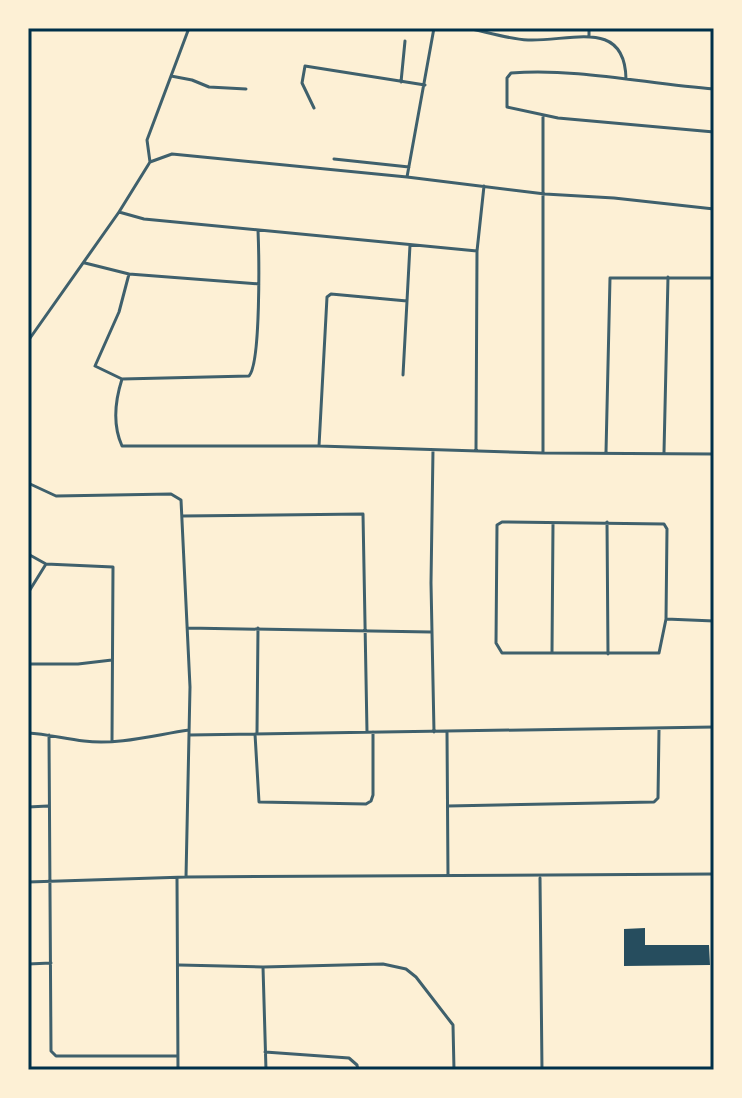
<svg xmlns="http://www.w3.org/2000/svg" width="742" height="1098" font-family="Barlow,sans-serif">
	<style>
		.building { fill: #264d5e }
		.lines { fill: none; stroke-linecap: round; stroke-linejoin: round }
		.minor { stroke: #3f606c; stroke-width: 3 }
		.neatline { fill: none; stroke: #003049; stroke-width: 3 }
	</style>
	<rect width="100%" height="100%" fill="#fdf0d5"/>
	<!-- building -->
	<path class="building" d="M 645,928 L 645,945 L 709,945 L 710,965 L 624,966 L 624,929 Z"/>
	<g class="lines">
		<!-- minor -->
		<path class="minor" d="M 467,28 C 487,32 508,39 528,40 C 569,42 625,17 626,79
			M 589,37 L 589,28
			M 171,76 L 192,80 L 209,87 L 246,89
			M 401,82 L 405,41
			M 714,89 C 647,84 579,68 511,73 L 507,78 L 507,107 L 558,118 L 714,132
			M 314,108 L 302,83 L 305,66 L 425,85
			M 334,159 L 409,167
			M 150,162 L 147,140 L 189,28
			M 407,177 L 434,28
			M 119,212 L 144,219 L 477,251
			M 85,263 L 129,274 L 259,284
			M 129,274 L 119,312 L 95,366 L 122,379 L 249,376 C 261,363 259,254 258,230
			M 28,341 L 119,212 L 150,162 L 172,154 L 407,177 L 545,194 L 614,198 L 714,209
			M 403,375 L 407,301
			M 122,379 C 115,401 113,426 122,446 L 319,446 L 543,453 L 714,454
			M 319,446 L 327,297 L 331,294 L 407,301 L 410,245
			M 433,450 L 431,583 L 434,732
			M 476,450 L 477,251 L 484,186
			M 606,452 L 610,278 L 714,278
			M 664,452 L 668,277
			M 543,453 L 543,117
			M 28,483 L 56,496 L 171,494 L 181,500 L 190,687 L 186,877
			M 182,516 L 363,514 L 367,732
			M 502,522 L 664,524 L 667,529 L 666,619 L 659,653 L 502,653 L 496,643 L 497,525 Z
			M 607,522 L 608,654
			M 28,554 L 46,564 L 113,567 L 112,741
			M 28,593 L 46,564
			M 666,619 L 714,621
			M 187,628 L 431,632
			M 552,652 L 553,524
			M 28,664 L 78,664 L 112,660
			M 257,732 L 258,628
			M 447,732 L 448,875
			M 28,733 C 47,734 65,739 84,741 C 120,745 154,735 189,730
			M 255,734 L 259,802 L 366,804 L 371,801 L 373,795 L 373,732
			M 49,735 L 51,1051 L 56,1056 L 178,1056
			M 189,735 L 714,727
			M 448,806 L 654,802 L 658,798 L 659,730
			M 28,807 L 48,806
			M 177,878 L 178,1070
			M 540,878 L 542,1070
			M 28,882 L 186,877 L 714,874
			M 28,964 L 51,963
			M 179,965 L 263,967 L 383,964 L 406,969 L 416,977 L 453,1025 L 454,1070
			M 263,967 L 266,1070
			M 265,1052 L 349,1058 L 357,1065 L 358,1070"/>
	</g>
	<!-- border -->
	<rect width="742" height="1098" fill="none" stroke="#fdf0d5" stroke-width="60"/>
	<rect x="30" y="30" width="682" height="1038" class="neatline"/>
</svg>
